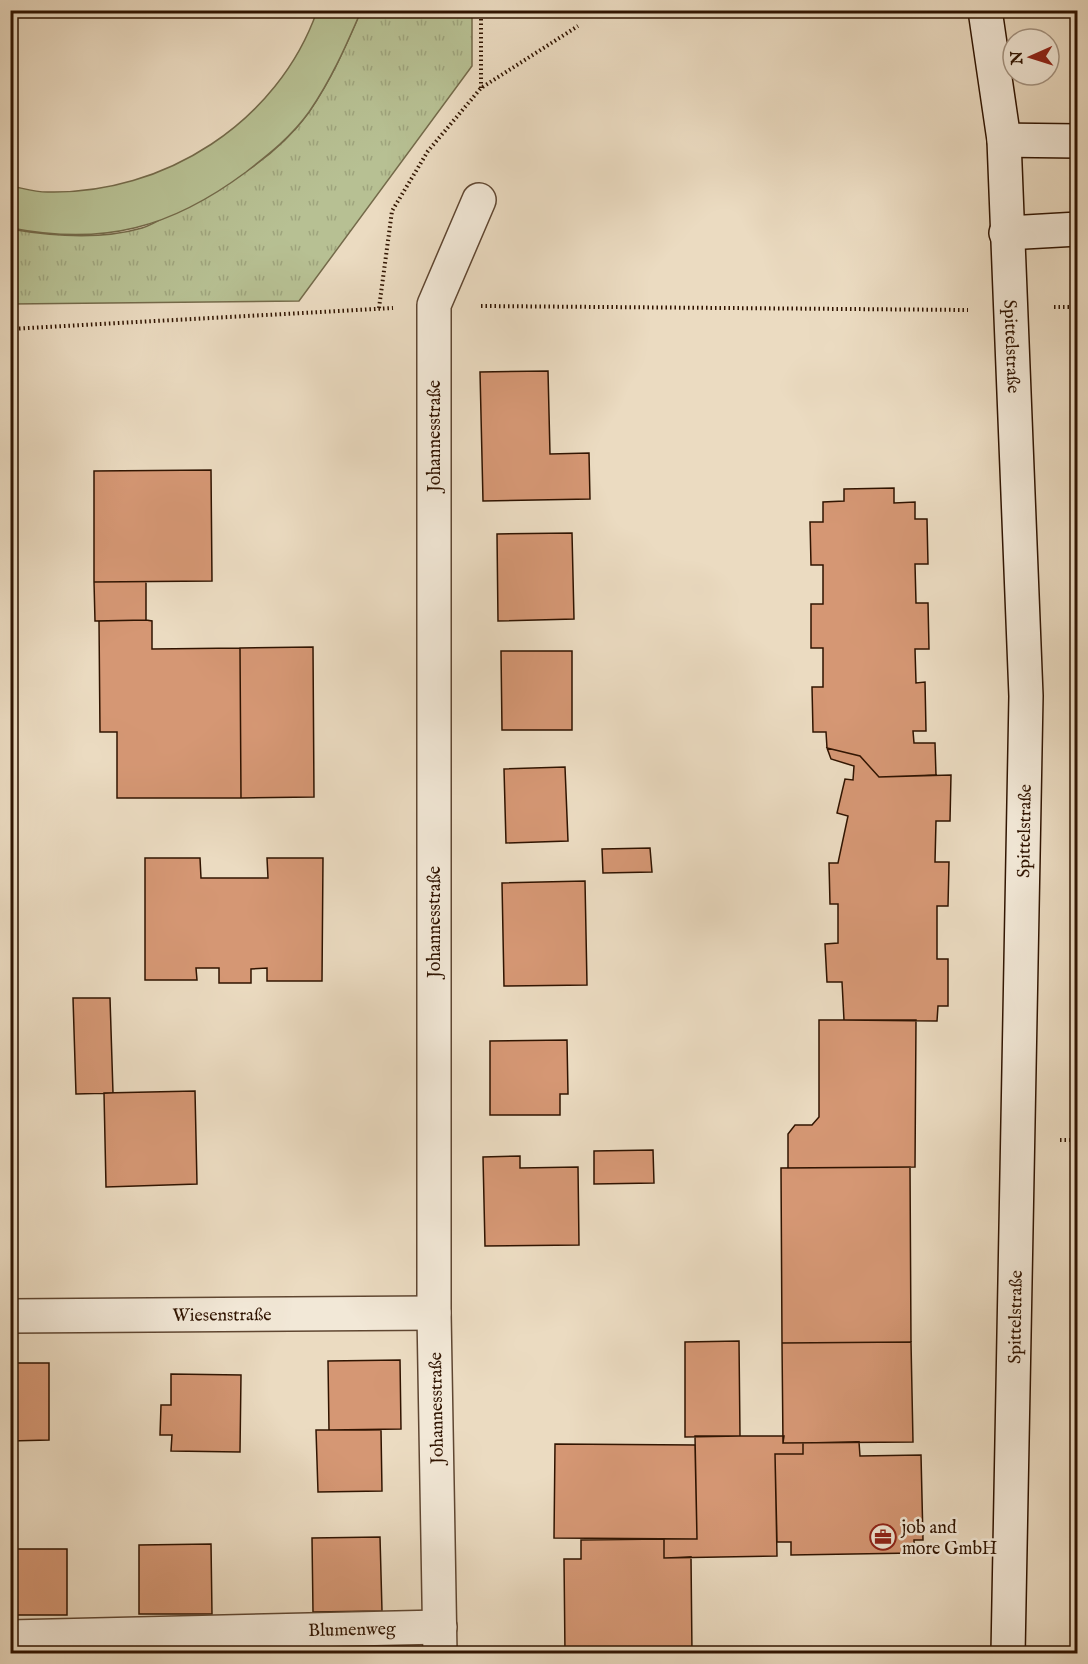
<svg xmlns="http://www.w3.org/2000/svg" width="1088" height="1664" font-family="'IM FELL English',serif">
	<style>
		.grass { fill: url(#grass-tufts); stroke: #746a4a; stroke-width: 1.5 }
		.pitch { fill: #b7c093; stroke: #746a4a; stroke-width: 1.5 }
		.building { fill: #d59774; stroke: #301401; stroke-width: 1.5 }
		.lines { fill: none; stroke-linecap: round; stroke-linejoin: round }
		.minor-casing { stroke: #5f4631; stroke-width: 36 }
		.secondary-casing { stroke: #301401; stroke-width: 36 }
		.path { stroke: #301401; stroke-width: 4; stroke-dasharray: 1.5 3; stroke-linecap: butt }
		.minor { stroke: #f2e8d7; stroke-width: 33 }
		.secondary { stroke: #f2e8d7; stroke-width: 33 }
		.labels { text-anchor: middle; stroke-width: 5; stroke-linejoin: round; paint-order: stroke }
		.street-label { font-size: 18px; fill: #301401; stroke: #f2e8d7 }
		.poi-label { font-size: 18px; fill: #301401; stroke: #f2e8d7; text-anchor: start }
	</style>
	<defs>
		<pattern id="grass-tufts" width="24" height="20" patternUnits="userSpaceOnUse" patternTransform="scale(1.5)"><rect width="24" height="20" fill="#b7c093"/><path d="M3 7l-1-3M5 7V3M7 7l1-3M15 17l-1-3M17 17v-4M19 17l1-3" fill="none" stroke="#9ea47d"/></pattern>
	</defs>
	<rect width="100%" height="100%" fill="#ebdbc1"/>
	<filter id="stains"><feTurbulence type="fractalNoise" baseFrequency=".00333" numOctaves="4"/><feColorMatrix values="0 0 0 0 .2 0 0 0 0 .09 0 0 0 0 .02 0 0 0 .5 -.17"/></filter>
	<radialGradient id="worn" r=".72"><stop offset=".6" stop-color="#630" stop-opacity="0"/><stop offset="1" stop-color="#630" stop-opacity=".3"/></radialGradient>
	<!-- grass -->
	<path class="grass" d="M 361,11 L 472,11 L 472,66 L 299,301 L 11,304 L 10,229 C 51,236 101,240 142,228 C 155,224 167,215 179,209 C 228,185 276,158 309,112 C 331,80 346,46 361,11 Z"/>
	<!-- pitch -->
	<path class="pitch" d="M 317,11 L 361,11 C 346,46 331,80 309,112 C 292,136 269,154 246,172 C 171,228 104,246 11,228 L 11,186 C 22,188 35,192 47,192 C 164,195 278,122 317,11 Z"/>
	<!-- building -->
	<path class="building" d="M 548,371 L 550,454 L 589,453 L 590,499 L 483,501 L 480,372 Z
		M 211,470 L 212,581 L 94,582 L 94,471 Z
		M 894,488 L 894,503 L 915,502 L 915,519 L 927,519 L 928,564 L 915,564 L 916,603 L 928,603 L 929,649 L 915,649 L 916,683 L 925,682 L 926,731 L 913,731 L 914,743 L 935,743 L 936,775 L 879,777 L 860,756 L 827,748 L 826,732 L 813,732 L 812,687 L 823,687 L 823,648 L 811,648 L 811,604 L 823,604 L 823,565 L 811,565 L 810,522 L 823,522 L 823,502 L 844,501 L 844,489 Z
		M 572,533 L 574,619 L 498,621 L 497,534 Z
		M 94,582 L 146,582 L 146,620 L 95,621 Z
		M 146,620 L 152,621 L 152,649 L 240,648 L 241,798 L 117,798 L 117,732 L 100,732 L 99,621 Z
		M 313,647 L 314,797 L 241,798 L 240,648 Z
		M 501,651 L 572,651 L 572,730 L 502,730 Z
		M 827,748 L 860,756 L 879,777 L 951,775 L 950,821 L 936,821 L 935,862 L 949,862 L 948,906 L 937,906 L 937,959 L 948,959 L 948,1006 L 938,1006 L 937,1021 L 844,1020 L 842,982 L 827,982 L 825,944 L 838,943 L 838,904 L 830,904 L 829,863 L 838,863 L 848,816 L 837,813 L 845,779 L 853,780 L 854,766 L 831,759 Z
		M 565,767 L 568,841 L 506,843 L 504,769 Z
		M 650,848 L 652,872 L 603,873 L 602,849 Z
		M 145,858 L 200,858 L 201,878 L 268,878 L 267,858 L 323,858 L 322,981 L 267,981 L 267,968 L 251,969 L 251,983 L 219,983 L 219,968 L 196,968 L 197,980 L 145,980 Z
		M 585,881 L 587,985 L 504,986 L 502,883 Z
		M 73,998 L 110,998 L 113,1093 L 76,1094 Z
		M 819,1020 L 916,1020 L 915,1167 L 788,1168 L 788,1134 L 795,1125 L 812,1125 L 819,1117 Z
		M 567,1040 L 568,1094 L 560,1094 L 560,1115 L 490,1115 L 490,1041 Z
		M 195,1091 L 197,1184 L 106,1187 L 104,1093 Z
		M 653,1150 L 654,1183 L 594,1184 L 594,1151 Z
		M 520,1156 L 520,1168 L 578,1167 L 579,1245 L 485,1246 L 483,1157 Z
		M 910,1167 L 911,1342 L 782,1343 L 781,1168 Z
		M 739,1341 L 740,1436 L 685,1437 L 685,1342 Z
		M 911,1342 L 913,1442 L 783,1443 L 782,1343 Z
		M 400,1360 L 401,1429 L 329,1430 L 328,1361 Z
		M 10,1363 L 49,1363 L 49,1440 L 10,1441 Z
		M 171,1374 L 241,1375 L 240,1452 L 171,1451 L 172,1435 L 160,1435 L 161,1405 L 171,1405 Z
		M 316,1430 L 381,1430 L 382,1491 L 318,1492 Z
		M 695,1436 L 784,1436 L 783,1443 L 803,1443 L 803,1454 L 775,1454 L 777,1556 L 664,1558 L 664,1539 L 697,1539 Z
		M 859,1442 L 860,1456 L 921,1455 L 923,1540 L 914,1540 L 914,1553 L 791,1555 L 791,1542 L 777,1542 L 775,1454 L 803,1454 L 803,1443 Z
		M 555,1444 L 695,1445 L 697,1539 L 554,1538 Z
		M 380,1537 L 382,1611 L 313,1612 L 312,1538 Z
		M 664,1539 L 664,1558 L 691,1557 L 692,1654 L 565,1654 L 564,1559 L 581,1559 L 581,1540 Z
		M 211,1544 L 212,1614 L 139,1614 L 139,1545 Z
		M 10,1549 L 67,1549 L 67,1615 L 10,1615 Z"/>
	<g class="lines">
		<!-- minor casing -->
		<g class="minor-casing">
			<g id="minor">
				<path id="s1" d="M 10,1316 L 434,1313"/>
				<path id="s2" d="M 10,1637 L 440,1627"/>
				<path d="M 440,1654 L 434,1313 L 434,305 L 479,200"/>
			</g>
		</g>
		<!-- secondary casing -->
		<g class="secondary-casing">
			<g id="secondary">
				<path id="s3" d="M 985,10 L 1004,140 L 1026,696 L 1008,1654"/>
				<path d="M 1004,140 L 1078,141"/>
				<path d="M 1006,233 L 1078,229"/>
			</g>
		</g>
		<!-- path -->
		<path class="path" d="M 481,10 L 481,88
			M 481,306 L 968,310
			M 1054,307 L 1074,307
			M 379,308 L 392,211 L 428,151 L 481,88 L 578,26
			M 10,329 L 393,308
			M 1060,1140 L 1078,1140"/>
		<!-- minor -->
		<use href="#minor" class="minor"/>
		<!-- secondary -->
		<use href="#secondary" class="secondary"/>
	</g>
	<!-- icons -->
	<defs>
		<g id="office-ring" transform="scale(1.35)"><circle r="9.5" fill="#f2e8d7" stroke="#8f2418" stroke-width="1.5"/><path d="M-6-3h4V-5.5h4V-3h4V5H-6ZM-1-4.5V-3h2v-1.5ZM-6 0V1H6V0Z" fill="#8f2418"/></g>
	</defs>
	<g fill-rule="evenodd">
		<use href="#office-ring" x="883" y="1537"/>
	</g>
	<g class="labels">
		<!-- street labels -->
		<g class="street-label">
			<text dy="6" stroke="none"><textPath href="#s3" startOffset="338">Spittelstraße</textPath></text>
			<text transform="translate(434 436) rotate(-90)" y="6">Johannesstraße</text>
			<text transform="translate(1024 831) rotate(-89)" y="6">Spittelstraße</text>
			<text transform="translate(434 922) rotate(-90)" y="6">Johannesstraße</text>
			<text dy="6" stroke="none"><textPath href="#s1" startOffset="212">Wiesenstraße</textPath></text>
			<text transform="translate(1015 1317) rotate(-89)" y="6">Spittelstraße</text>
			<text transform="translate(436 1408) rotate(-91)" y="6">Johannesstraße</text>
			<text dy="6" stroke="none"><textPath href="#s2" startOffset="342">Blumenweg</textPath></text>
		</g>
		<!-- poi labels -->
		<g class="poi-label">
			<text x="902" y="1533">job and<tspan x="902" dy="21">more GmbH</tspan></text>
		</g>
	</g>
	<!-- margin -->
	<rect width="1088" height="1664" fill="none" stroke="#ebdbc1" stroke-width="36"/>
	<rect x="12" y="12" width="1064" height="1640" fill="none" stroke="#301401" stroke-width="3"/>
	<rect x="18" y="18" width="1052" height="1628" fill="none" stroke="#301401" stroke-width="1.5"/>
	<!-- north arrow -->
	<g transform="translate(1031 57) rotate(267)"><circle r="28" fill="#f2e8d7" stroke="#a49381" stroke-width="1.5"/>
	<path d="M0-4.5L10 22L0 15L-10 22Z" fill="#8f2418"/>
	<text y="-9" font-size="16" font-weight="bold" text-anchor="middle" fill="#301401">N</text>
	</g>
	<rect width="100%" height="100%" filter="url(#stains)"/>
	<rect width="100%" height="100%" fill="url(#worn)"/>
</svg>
